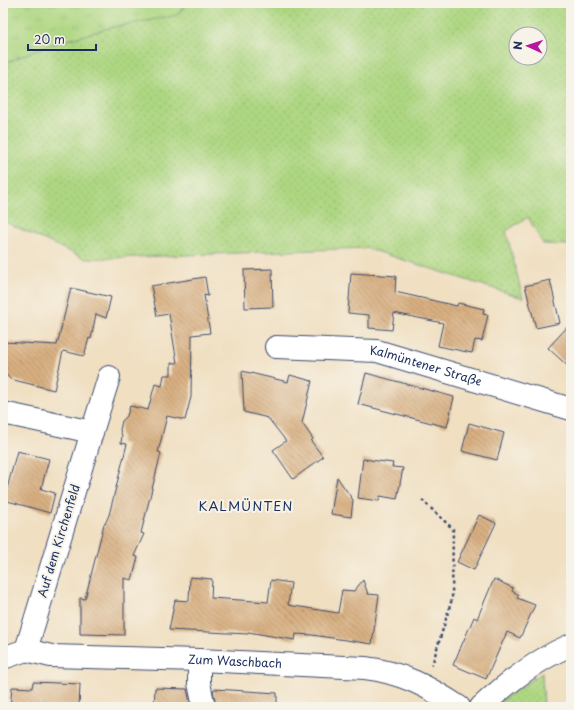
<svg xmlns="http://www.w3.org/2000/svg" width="574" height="710" font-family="'Playpen Sans',sans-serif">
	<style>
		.grass { fill: url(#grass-dots); stroke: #648370; fill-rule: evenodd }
		.park { fill: url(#park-tufts); stroke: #648370 }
		.building { fill: url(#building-back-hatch) }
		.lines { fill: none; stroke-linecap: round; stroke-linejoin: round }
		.minor-casing { stroke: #3b496d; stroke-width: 24 }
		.path { stroke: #3b496d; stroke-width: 2.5; stroke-dasharray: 3 3; stroke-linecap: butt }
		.minor { stroke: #fff; stroke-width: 22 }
		.labels { text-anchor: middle; stroke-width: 4; stroke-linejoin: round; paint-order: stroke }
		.street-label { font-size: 12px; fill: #1b2f5e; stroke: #f7f3e8 }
		.neighbourhood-label { font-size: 13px; letter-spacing: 1px; fill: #1b2f5e; stroke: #f7f3e8 }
	</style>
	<defs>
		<pattern id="grass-dots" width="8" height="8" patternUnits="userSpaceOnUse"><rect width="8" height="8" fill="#aed782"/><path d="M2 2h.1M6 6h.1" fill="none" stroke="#95b973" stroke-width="1.8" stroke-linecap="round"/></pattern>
		<pattern id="park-tufts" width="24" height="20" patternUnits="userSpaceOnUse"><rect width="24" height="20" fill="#aed782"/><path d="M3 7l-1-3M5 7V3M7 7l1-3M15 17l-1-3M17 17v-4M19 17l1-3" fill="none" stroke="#95b973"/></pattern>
		<pattern id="building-back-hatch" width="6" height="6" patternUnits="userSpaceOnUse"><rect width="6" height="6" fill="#d8af80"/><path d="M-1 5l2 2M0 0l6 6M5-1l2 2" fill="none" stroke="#ae8f6c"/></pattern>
	</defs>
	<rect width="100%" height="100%" fill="#f7f3e8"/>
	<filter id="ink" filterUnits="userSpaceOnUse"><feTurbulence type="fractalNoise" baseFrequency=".025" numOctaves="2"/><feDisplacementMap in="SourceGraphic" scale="8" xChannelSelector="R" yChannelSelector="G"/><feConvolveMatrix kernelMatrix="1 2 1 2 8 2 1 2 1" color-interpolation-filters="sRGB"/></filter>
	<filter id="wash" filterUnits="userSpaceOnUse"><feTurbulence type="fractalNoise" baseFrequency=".012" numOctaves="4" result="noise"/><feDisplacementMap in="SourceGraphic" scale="16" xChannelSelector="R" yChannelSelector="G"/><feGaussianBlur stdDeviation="0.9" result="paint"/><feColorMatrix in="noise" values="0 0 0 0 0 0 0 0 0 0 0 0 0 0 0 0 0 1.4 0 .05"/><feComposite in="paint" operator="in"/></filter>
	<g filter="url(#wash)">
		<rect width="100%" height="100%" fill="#f0dfc1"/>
		<!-- grass -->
		<path class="grass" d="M 154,3 L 571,3 L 571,245 L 543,244 L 528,217 L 506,231 L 523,298 L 366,248 L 86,259 L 3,221 L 3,58 ZM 516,34 L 540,34 L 540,58 L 516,58 Z
			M 542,673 L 544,707 L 496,707 L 500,701 Z"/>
		<!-- park -->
		<path class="park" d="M 3,3 L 187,3 L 177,15 L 109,28 L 43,47 L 3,64 Z"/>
		<g id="blocks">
			<!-- building -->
			<path class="building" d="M 272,269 L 273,307 L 245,308 L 244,270 Z
				M 351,273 L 396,276 L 395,292 L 457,306 L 458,303 L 484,309 L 483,314 L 488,315 L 482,341 L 475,340 L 472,353 L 438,346 L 443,323 L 394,313 L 392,330 L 369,328 L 369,315 L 348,313 Z
				M 205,277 L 208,296 L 204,295 L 210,333 L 192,335 L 191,397 L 185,420 L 167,416 L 158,452 L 161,453 L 141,533 L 144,534 L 134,556 L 138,557 L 132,580 L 124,578 L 124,635 L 80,634 L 80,598 L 85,599 L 104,524 L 105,524 L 109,515 L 127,444 L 121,443 L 122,436 L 120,430 L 122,421 L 127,416 L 130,406 L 148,410 L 155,384 L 162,386 L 164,375 L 171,375 L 171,363 L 177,363 L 169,314 L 157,316 L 151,286 Z
				M 550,280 L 560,323 L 536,328 L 525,286 Z
				M 71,288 L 111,297 L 106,318 L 96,314 L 91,339 L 89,338 L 84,356 L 63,351 L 54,390 L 10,379 L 3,371 L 3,342 L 57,345 Z
				M 571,323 L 571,369 L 548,348 Z
				M 242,371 L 288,382 L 290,375 L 312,381 L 302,423 L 313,439 L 311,441 L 323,457 L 293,479 L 273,450 L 286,441 L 268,418 L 244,412 Z
				M 366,373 L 454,397 L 447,427 L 358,404 Z
				M 469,423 L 504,433 L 497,460 L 462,451 Z
				M 17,451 L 49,459 L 41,489 L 55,493 L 50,513 L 4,500 Z
				M 363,459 L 393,463 L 392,467 L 403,468 L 397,499 L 380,496 L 379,501 L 358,498 Z
				M 337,477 L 353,500 L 351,517 L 331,514 Z
				M 479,515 L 496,523 L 474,570 L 457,562 Z
				M 190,577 L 212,579 L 211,598 L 268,602 L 271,580 L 291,583 L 288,605 L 338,613 L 342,590 L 354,591 L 363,580 L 368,594 L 379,595 L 372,644 L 312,635 L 296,634 L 295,640 L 248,632 L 248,634 L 169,630 L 175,600 L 189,601 Z
				M 494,579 L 513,588 L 512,591 L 519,595 L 517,598 L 535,605 L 520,638 L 507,632 L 486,679 L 453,665 L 474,617 L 477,619 Z
				M 33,682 L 80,684 L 79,707 L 10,707 L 12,687 L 32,688 Z
				M 155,688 L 187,689 L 191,707 L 154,707 Z
				M 215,689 L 277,693 L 277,707 L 216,707 L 213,690 Z"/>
		</g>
	</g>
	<g filter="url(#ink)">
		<use href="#blocks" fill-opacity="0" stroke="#3b496d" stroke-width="1"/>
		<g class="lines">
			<!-- minor casing -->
			<g class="minor-casing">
				<g id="minor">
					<path id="s1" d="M 276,347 L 377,351 L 571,409"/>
					<path d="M 3,413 L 92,432 L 26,650"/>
					<path d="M 92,432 L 109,377"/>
					<path id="s2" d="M 3,658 L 26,650 L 51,656 L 199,660 L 365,668 C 401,672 429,687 459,707"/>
					<path d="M 199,660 L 199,683 L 204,707"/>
					<path d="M 481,707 C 508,682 537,659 571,645"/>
				</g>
			</g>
			<!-- path -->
			<path class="path" d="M 3,4 L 5,3
				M 422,500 L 453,529 L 452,599 L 432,665"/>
			<!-- minor -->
			<use href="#minor" class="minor"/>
		</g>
	</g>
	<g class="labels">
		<!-- street labels -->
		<g class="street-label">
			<text dy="4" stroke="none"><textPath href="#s1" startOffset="152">Kalmüntener Straße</textPath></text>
			<text transform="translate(59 541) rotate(-73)" y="4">Auf dem Kirchenfeld</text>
			<text dy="4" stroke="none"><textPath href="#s2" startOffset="234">Zum Waschbach</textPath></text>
		</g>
		<!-- neighbourhood labels -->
		<g class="neighbourhood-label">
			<text x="246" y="511">KALMÜNTEN</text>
		</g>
	</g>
	<!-- margin -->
	<rect width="574" height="710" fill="none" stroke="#f7f3e8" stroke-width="16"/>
	<!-- north arrow -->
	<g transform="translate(528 46) rotate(273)"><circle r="19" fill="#f7f3e8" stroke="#9fa5b1"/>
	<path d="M0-3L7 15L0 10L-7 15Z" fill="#b5179e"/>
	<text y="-6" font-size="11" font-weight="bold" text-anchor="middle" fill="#1b2f5e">N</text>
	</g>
	<!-- scale -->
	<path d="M28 44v6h68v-6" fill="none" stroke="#1b2f5e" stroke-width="2"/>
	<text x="34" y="44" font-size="12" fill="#1b2f5e" stroke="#f7f3e8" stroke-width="3" paint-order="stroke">20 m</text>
</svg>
